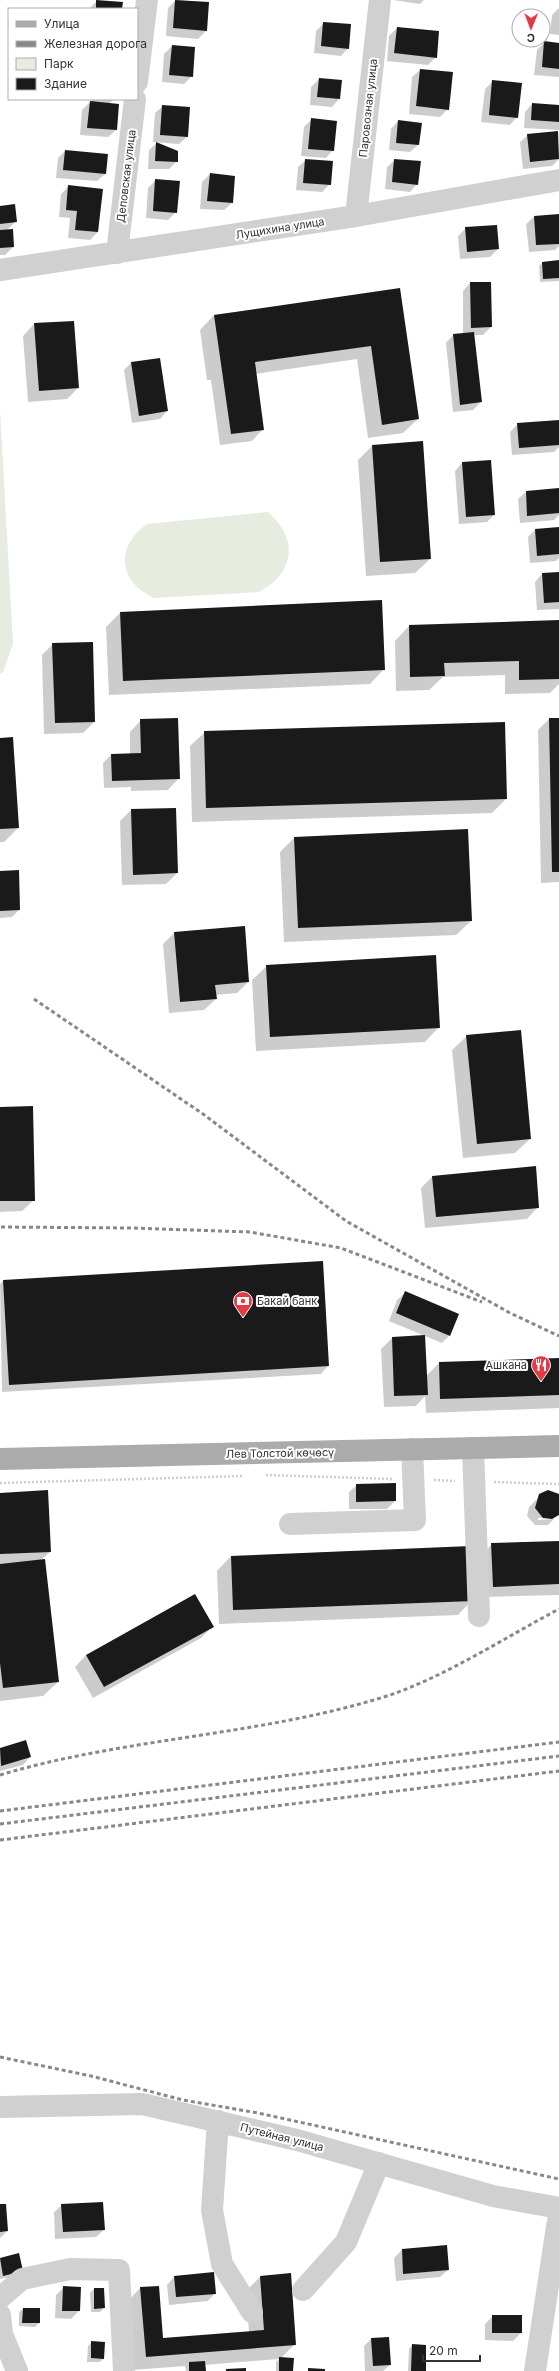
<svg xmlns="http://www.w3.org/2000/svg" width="559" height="2371" font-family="Inter,sans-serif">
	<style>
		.green { fill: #e6ecdf }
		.shadow { fill: #0003 }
		.building { fill: #1a1a1a }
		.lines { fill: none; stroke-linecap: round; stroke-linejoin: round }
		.path { stroke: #cdcdcd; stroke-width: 2.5; stroke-dasharray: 2 2; stroke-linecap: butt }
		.minor { stroke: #d0d0d0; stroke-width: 22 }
		.major { stroke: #ababab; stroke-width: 22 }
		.rail { stroke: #888; stroke-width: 3; stroke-dasharray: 4 3; stroke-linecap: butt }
		.labels { text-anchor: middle; stroke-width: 4; stroke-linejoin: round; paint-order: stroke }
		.street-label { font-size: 11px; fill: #333; stroke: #fff }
		.poi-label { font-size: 11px; fill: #333; stroke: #fff; text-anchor: start }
	</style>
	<rect width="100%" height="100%" fill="#fff"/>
	<!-- green -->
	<path class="green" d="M 0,409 L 13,644 L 3,672 L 0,674 Z
		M 268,512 C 299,539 295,573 259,592 L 154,598 C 118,581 115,547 147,524 Z"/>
	<!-- shadow -->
	<path class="shadow" d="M 176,0 L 208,3 L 206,31 L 198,39 L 166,36 L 168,8 Z
		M 393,0 L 424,0 L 420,4 Z
		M 97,1 L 121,9 L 89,9 Z
		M 559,8 L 559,35 L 550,34 L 552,15 Z
		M 324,23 L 348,48 L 341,56 L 314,53 L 316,31 Z
		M 397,28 L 436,57 L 428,65 L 387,61 L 389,36 Z
		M 545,42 L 559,44 L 559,77 L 534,75 L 537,50 Z
		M 172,46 L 192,76 L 184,84 L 162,82 L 164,54 Z
		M 420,70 L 448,109 L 440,117 L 409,114 L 412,77 Z
		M 319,79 L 341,81 L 339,99 L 332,107 L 310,105 L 311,87 Z
		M 493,81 L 517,117 L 510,125 L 481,122 L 485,89 Z
		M 114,99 L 109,104 L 116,130 L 108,137 L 80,135 L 82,110 L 92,100 L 84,99 Z
		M 532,104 L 559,106 L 559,130 L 524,128 L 525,112 Z
		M 163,106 L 187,137 L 179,144 L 153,142 L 155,113 Z
		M 312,119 L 333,150 L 326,158 L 301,156 L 304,127 Z
		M 398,121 L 418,145 L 410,152 L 389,150 L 391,129 Z
		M 557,132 L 559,159 L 552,166 L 523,169 L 520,142 L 528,135 Z
		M 157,143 L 177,161 L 169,169 L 148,169 L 149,150 Z
		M 65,151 L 105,174 L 97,181 L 56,178 L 58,158 Z
		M 306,160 L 330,184 L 322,192 L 296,190 L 298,167 Z
		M 395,160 L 417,184 L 410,192 L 385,189 L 387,167 Z
		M 210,174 L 232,203 L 224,210 L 200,209 L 202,182 Z
		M 156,180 L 176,212 L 168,220 L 146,218 L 148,188 Z
		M 69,186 L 102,190 L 98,232 L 90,240 L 68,238 L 70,218 L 59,217 L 61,194 Z
		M 0,207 L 16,221 L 7,230 L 13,247 L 5,255 L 0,255 Z
		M 559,215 L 559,246 L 555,250 L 529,252 L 526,224 L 534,217 Z
		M 466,228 L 498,249 L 490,257 L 460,259 L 458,236 Z
		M 559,261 L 559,281 L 540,282 L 539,266 L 542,263 Z
		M 470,283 L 491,327 L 483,335 L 473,335 L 481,402 L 473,410 L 453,412 L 446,343 L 453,335 L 463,334 L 463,291 Z
		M 400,290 L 418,419 L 403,433 L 368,438 L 357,359 L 255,374 L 263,429 L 252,441 L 220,445 L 211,380 L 207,380 L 200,330 L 214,315 Z
		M 34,324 L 78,388 L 67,399 L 28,402 L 23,336 Z
		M 131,363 L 167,411 L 160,419 L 132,423 L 124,370 Z
		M 559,421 L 559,447 L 554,452 L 512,455 L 510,432 L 518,424 Z
		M 372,446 L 430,559 L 415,573 L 366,576 L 358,460 Z
		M 462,463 L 494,515 L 487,522 L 459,524 L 455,471 Z
		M 559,489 L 559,515 L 554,520 L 520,523 L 518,499 L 526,492 Z
		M 559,528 L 559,558 L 556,561 L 530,563 L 528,537 L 535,530 Z
		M 559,573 L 559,609 L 537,610 L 535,582 L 542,574 Z
		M 120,613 L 384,669 L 370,684 L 109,695 L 106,627 Z
		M 559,621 L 559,684 L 550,693 L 505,694 L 505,675 L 443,677 L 429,690 L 396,691 L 395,641 L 409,626 Z
		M 53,644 L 94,722 L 83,733 L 44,734 L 42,655 Z
		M 549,719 L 559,719 L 559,882 L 541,883 L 538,730 Z
		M 141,720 L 179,778 L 168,790 L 131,791 L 131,787 L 104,788 L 103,763 L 111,755 L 130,754 L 130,732 Z
		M 205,732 L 506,799 L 492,813 L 192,822 L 190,746 Z
		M 0,739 L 18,828 L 4,842 L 0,842 Z
		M 131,810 L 177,873 L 166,884 L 122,885 L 120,821 Z
		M 294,838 L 471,921 L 456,935 L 284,942 L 280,852 Z
		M 0,872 L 19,910 L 12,917 L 0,918 Z
		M 174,933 L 248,982 L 237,993 L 215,995 L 216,999 L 204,1010 L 169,1013 L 163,944 Z
		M 267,966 L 439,1027 L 425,1042 L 256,1051 L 252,980 Z
		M 467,1036 L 530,1139 L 515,1153 L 463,1158 L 452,1050 Z
		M 0,1108 L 34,1200 L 22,1211 L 0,1212 Z
		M 432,1177 L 538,1207 L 527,1219 L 425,1228 L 421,1188 Z
		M 322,1262 L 328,1366 L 321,1374 L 2,1392 L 0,1284 L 3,1281 Z
		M 405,1293 L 449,1336 L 442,1343 L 389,1321 L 397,1300 Z
		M 392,1338 L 426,1376 L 439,1363 L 559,1359 L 559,1408 L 426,1413 L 425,1396 L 416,1406 L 384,1407 L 381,1349 Z
		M 357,1485 L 395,1501 L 387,1509 L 349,1509 L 349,1492 Z
		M 543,1493 L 559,1497 L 559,1513 L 555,1517 L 538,1518 L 538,1520 L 554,1519 L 548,1525 L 535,1525 L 527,1516 L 529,1507 Z
		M 0,1494 L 50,1552 L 41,1560 L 58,1682 L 43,1696 L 0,1701 Z
		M 559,1542 L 559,1595 L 482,1597 L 480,1556 L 492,1544 Z
		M 470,1547 L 472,1600 L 458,1615 L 219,1624 L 217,1571 L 231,1556 Z
		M 212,1627 L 201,1638 L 93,1698 L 75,1667 L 86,1655 Z
		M 26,1742 L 30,1757 L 23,1765 L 0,1771 L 0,1749 Z
		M 0,2205 L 7,2231 L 0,2238 Z
		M 62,2205 L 104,2230 L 96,2237 L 55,2239 L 54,2212 Z
		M 446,2247 L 448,2270 L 440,2277 L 396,2281 L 394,2258 L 402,2250 Z
		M 19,2254 L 19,2275 L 0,2279 L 0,2259 Z
		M 290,2274 L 295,2344 L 281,2358 L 292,2371 L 276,2371 L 276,2362 L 279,2359 L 204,2365 L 205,2371 L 186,2371 L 185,2366 L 132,2370 L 126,2303 L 140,2288 L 162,2339 L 249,2332 L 246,2291 L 260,2277 Z
		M 174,2277 L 215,2293 L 208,2301 L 169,2305 L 167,2285 Z
		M 64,2287 L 79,2311 L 71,2319 L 55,2318 L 56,2295 Z
		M 94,2289 L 103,2289 L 104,2308 L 100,2312 L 91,2312 L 90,2293 Z
		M 23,2309 L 39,2309 L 39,2323 L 35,2327 L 19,2326 L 19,2312 Z
		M 493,2316 L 521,2316 L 521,2333 L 513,2341 L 485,2340 L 485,2324 Z
		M 372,2338 L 390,2365 L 383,2371 L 365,2371 L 364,2346 Z
		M 92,2342 L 103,2359 L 100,2362 L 87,2362 L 88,2346 Z
		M 412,2345 L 425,2371 L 408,2371 L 409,2349 Z"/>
	<!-- building -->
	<path class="building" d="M 96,0 L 123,2 L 122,9 L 96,9 Z
		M 175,0 L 209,2 L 207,31 L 173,28 Z
		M 323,22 L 351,24 L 349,49 L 321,46 Z
		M 397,27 L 439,31 L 437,58 L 394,53 Z
		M 544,41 L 559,43 L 559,69 L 542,67 Z
		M 172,45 L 195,47 L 193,77 L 169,75 Z
		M 420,69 L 453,72 L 449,110 L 416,106 Z
		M 319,78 L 342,80 L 340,99 L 317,97 Z
		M 492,80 L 522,83 L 518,118 L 489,115 Z
		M 90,101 L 119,104 L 117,130 L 87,128 Z
		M 532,103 L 559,105 L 559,122 L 531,120 Z
		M 162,105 L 190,107 L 188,137 L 160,135 Z
		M 311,118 L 337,121 L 334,151 L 308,149 Z
		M 398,120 L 422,123 L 419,145 L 396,143 Z
		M 558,131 L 559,159 L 530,162 L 527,134 Z
		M 156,142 L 178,151 L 178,162 L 155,161 Z
		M 65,150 L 108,154 L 106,174 L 63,170 Z
		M 305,159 L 333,161 L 331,185 L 303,183 Z
		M 394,159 L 421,161 L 418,185 L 392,182 Z
		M 210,173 L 235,176 L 233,203 L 207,201 Z
		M 155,179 L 180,181 L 177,213 L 153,211 Z
		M 68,185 L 103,189 L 98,232 L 75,230 L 77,211 L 66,210 Z
		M 15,204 L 17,222 L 0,224 L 0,206 Z
		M 559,214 L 559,244 L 536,245 L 534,216 Z
		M 497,225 L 499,249 L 467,252 L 465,227 Z
		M 13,229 L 14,247 L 0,248 L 0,230 Z
		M 559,260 L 559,278 L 543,279 L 542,262 Z
		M 470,282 L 491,282 L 492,327 L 471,328 Z
		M 400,288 L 419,419 L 382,425 L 371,346 L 255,362 L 264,430 L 231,434 L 214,315 Z
		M 74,321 L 79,388 L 39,391 L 34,323 Z
		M 474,332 L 482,402 L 460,405 L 453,334 Z
		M 160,358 L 168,411 L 139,416 L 131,362 Z
		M 559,420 L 559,445 L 519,448 L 517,423 Z
		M 423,441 L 431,559 L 380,562 L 372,445 Z
		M 491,460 L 495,515 L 466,517 L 462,462 Z
		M 559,488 L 559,513 L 527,516 L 526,491 Z
		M 559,527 L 559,554 L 537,556 L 535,529 Z
		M 559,572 L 559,602 L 544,603 L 542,573 Z
		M 382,600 L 385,670 L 123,681 L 120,612 Z
		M 559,620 L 559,679 L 519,680 L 519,661 L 444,663 L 445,676 L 410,677 L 409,625 Z
		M 93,642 L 95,722 L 55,723 L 52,643 Z
		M 178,718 L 180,779 L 112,781 L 111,754 L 141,753 L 140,719 Z
		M 549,718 L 559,718 L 559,872 L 552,872 Z
		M 505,722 L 507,799 L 206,808 L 204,731 Z
		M 13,737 L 19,828 L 0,829 L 0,738 Z
		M 176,808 L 178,873 L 133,875 L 131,809 Z
		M 468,829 L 472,921 L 298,928 L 294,837 Z
		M 19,870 L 20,910 L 0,911 L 0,871 Z
		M 245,926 L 249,982 L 215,985 L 217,999 L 180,1002 L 174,932 Z
		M 436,955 L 440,1028 L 270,1037 L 266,965 Z
		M 521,1030 L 531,1139 L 477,1144 L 466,1035 Z
		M 33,1106 L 35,1201 L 0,1201 L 0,1107 Z
		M 536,1166 L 539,1208 L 436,1217 L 432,1176 Z
		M 323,1261 L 329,1366 L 9,1385 L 3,1280 Z
		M 405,1291 L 459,1314 L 450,1336 L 396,1313 Z
		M 425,1335 L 428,1395 L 394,1396 L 392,1337 Z
		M 559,1358 L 559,1395 L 440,1399 L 439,1362 Z
		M 396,1483 L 396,1501 L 356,1502 L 356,1484 Z
		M 48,1490 L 51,1552 L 0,1554 L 0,1493 Z
		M 548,1490 L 559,1494 L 559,1515 L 552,1519 L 543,1518 L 535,1508 L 539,1494 Z
		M 559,1541 L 559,1584 L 493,1587 L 491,1543 Z
		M 471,1546 L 473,1601 L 233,1610 L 231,1556 Z
		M 45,1559 L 59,1682 L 3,1688 L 0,1663 L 0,1564 Z
		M 195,1594 L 214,1627 L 104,1687 L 86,1655 Z
		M 26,1740 L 31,1757 L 1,1766 L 0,1748 Z
		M 103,2202 L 105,2230 L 63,2232 L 61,2204 Z
		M 0,2204 L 6,2204 L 8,2231 L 0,2232 Z
		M 447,2245 L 449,2270 L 403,2274 L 402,2249 Z
		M 19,2253 L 23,2271 L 3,2276 L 0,2258 Z
		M 214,2272 L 216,2294 L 176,2297 L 174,2276 Z
		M 291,2273 L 296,2345 L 146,2357 L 140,2287 L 159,2286 L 163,2338 L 264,2330 L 260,2276 Z
		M 63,2286 L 81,2287 L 80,2311 L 62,2311 Z
		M 94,2288 L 104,2288 L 105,2308 L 94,2309 Z
		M 23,2308 L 40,2308 L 40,2323 L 22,2323 Z
		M 492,2315 L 522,2315 L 522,2333 L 492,2333 Z
		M 389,2337 L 391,2365 L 373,2366 L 371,2338 Z
		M 91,2341 L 105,2342 L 104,2359 L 91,2358 Z
		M 412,2344 L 426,2345 L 426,2371 L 411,2371 Z
		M 279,2357 L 294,2358 L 293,2371 L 279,2371 Z
		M 205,2361 L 206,2371 L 189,2371 L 189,2362 Z
		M 246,2368 L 246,2371 L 226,2371 L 226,2369 Z
		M 308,2368 L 325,2369 L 325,2371 L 308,2371 Z"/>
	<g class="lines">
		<!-- path -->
		<path class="path" d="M 266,1475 L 393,1479
			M 434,1480 L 455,1481
			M 494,1482 L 559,1484
			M 0,1483 L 243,1476"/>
		<!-- minor -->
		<path class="minor" d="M 137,82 L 147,0
			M 356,216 L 380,0
			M 117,253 L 135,99
			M 0,270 L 356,216 L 559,180
			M 473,1448 L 479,1616
			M 290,1524 L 415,1520 L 412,1449
			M 0,2107 L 142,2104 L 297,2140 L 493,2196 L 559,2208
			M 218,2121 L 212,2210 L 222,2264 L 252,2312
			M 303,2290 L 346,2242 L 379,2163
			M 0,2298 L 22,2279 L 70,2269 L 119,2270 L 124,2371
			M 0,2315 L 2,2334 L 17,2371
			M 535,2371 L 559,2214"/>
		<!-- major -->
		<path class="major" d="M 0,1459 L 559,1446"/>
		<!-- rail -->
		<path class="rail" d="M 34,999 L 203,1114 L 346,1221 L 510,1313 L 559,1336
			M 1,1227 L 132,1228 L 250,1232 L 341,1248 L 482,1302
			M 0,1775 C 127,1737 262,1736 390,1695 C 446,1676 506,1637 559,1609
			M 0,1811 L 559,1742
			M 0,1824 L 559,1756
			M 0,1840 L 559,1771
			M 0,2057 L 91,2076 L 183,2100 L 258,2113 L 559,2179"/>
	</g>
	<!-- icons -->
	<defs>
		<g id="bank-pin" transform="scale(1)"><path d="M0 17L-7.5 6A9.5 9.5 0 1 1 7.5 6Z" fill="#e63946" stroke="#fff"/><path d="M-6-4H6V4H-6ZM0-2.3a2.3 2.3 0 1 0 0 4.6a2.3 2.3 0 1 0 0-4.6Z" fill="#fff"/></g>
		<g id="restaurant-pin" transform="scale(1)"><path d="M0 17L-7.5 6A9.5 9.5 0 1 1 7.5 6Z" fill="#e63946" stroke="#fff"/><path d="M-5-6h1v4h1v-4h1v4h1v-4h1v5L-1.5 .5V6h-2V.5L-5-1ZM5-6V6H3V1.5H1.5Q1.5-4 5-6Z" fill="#fff"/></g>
	</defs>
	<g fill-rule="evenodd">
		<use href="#bank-pin" x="243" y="1301"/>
		<use href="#restaurant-pin" x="541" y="1365"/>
	</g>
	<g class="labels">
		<!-- street labels -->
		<g class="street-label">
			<text transform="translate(368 108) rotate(-84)" y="4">Паровозная улица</text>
			<text transform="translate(126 176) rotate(-83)" y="4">Деповская улица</text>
			<text transform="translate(280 228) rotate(-9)" y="4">Лущихина улица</text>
			<text transform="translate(280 1453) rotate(-1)" y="4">Лев Толстой көчөсү</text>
			<text transform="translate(282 2137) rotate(14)" y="4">Путейная улица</text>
		</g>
		<!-- poi labels -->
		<g class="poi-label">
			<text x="257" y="1305">Бакай банк</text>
			<text x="527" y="1369" text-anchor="end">Ашкана</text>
		</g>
	</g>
	<!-- legend -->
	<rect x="8" y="8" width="130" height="92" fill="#ffffff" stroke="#adadad"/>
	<rect x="16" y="21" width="20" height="6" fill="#ababab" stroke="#adadad"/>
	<text x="44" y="28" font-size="12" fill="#333333">Улица</text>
	<rect x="16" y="41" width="20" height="6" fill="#888888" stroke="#adadad"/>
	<text x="44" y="48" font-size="12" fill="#333333">Железная дорога</text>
	<rect x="16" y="58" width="20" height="12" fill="#e6ecdf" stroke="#adadad"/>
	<text x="44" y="68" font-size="12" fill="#333333">Парк</text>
	<rect x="16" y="78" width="20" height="12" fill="#1a1a1a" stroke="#adadad"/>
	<text x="44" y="88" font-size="12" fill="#333333">Здание</text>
	<!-- north arrow -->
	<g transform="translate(531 28) rotate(181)"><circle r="19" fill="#ffffff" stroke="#adadad"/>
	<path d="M0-3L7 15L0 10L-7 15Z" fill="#e63946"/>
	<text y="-6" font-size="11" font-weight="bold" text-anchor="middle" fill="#333333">С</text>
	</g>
	<!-- scale -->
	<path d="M423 2355v6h57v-6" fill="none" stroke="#333333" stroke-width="2"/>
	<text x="429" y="2355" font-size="12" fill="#333333" stroke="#ffffff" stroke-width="3" paint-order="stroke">20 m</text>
</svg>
